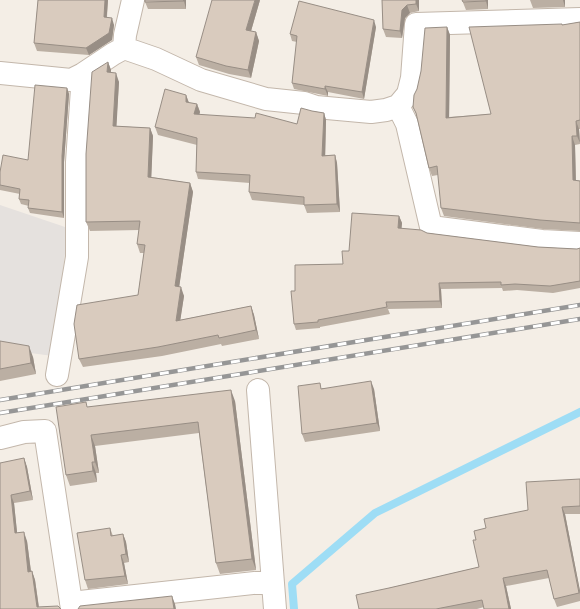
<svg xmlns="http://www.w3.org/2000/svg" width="580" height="609" font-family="'DM Sans',sans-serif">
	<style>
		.parking { fill: #e5e1de }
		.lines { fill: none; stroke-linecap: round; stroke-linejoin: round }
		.stream { stroke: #9eddf5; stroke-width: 8 }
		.minor-casing { stroke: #c3b7ab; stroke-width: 24 }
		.minor { stroke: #fff; stroke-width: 22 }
		.rail-casing { stroke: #969696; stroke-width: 4.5 }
		.rail { stroke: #fff; stroke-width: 3; stroke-dasharray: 9; stroke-linecap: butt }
		.wall { fill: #bbafa3 }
		.shaded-wall { fill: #988e85 }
		.building { fill: #d9cbbe; stroke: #988e85 }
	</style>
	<rect width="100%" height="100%" fill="#f4eee6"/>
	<!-- parking -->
	<path class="parking" d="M 0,205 L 68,228 L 53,356 L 0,349 Z"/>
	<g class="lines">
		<!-- stream -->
		<path class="stream" d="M 294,609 L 292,584 L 375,513 L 580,412"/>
		<!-- minor casing -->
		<g class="minor-casing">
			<path id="minor" d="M 124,48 L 125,35 L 133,0
				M 0,73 L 71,80 L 83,74 L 113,54 L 124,48 L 156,59 L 201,80 L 266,99 L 304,103 L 316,107 L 371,112 L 386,110 L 398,106 L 408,94 L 412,78 L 416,24 L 580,19
				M 398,106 L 407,124 L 431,227 L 542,241 L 580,243
				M 57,375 L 77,257 L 77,162 L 83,74
				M 258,390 L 275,609
				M 0,438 L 24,432 L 45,431 L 72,609
				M 71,603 L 272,581"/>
		</g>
		<!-- minor -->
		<use href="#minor" class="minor"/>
		<!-- rail casing -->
		<g class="rail-casing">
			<path id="rail" d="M 0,400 L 580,305
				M 0,413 L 580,319"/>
		</g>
		<!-- rail -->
		<use href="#rail" class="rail"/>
	</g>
	<!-- wall -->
	<path class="wall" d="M 38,0 L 108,0 L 107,17 L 114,25 L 112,40 L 89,55 L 37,51 L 34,43 Z
		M 186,0 L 186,9 L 148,9 L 145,2 Z
		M 260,0 L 251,31 L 256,32 L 259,41 L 251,78 L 229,74 L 199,65 L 196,57 Z
		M 382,0 L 419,0 L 419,11 L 410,13 L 405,18 L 402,38 L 386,37 L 383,29 Z
		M 462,0 L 488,0 L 488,9 L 466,10 Z
		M 530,0 L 565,0 L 565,7 L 533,8 Z
		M 580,22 L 580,129 L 579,129 L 580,144 L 575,145 L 576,180 L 580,181 L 580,231 L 543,229 L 444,216 L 441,208 L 438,175 L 432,176 L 429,168 L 417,116 L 413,107 L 417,89 L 447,27 L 450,35 L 449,117 L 491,114 L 562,25 Z
		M 376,27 L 364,99 L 328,92 L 328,96 L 294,89 L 292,83 L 297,42 L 292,41 L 290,34 Z
		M 108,62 L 111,70 L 111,73 L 119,82 L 116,126 L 150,128 L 153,136 L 151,177 L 190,183 L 193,192 L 179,287 L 184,296 L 180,320 L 251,306 L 254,315 L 259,339 L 222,346 L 221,344 L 162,356 L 83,367 L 79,359 L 138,295 L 144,253 L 140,253 L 137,244 L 139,230 L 90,231 L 86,222 Z
		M 67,88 L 69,94 L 64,162 L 64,218 L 30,213 L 28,208 L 29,206 L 21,204 L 19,199 L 20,194 L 0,190 L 0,172 L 28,160 Z
		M 186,95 L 189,103 L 197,104 L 200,112 L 199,115 L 297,124 L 312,111 L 324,113 L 326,120 L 325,155 L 335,155 L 337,163 L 340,212 L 307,213 L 304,205 L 252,200 L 249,192 L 250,183 L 198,179 L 196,172 L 197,145 L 158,135 L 155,127 Z
		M 399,216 L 402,223 L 401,229 L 427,233 L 538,247 L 577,249 L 580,248 L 580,288 L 553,293 L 517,290 L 503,291 L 502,288 L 441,289 L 442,308 L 388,309 L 390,314 L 320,327 L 320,328 L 296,330 L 294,324 L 295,291 L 343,264 L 349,251 Z
		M 0,341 L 33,357 L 36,374 L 0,381 Z
		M 322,388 L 374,389 L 380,431 L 305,442 L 302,434 Z
		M 235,401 L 256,570 L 220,574 L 216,563 L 199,433 L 95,446 L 99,473 L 96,473 L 97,482 L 70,486 L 66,475 L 88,407 Z
		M 24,458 L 27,467 L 33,500 L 14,503 L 17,533 L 27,541 L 31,571 L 32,571 L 35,580 L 39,607 L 0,609 L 0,467 Z
		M 580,479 L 580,514 L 565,514 L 580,591 L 580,601 L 557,607 L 554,599 L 549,578 L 506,586 L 511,609 L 484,609 L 484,607 L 477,609 L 359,609 L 389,588 L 479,567 L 476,540 L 486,528 L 528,510 Z
		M 110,528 L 113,536 L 123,534 L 126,542 L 129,562 L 124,563 L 128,584 L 88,589 L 85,580 Z"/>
	<!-- shaded-wall -->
	<path class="shaded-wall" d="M 105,0 L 108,0 L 106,25 L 104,17 Z
		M 183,0 L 186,0 L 186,9 L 184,1 Z
		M 255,0 L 260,0 L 249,38 L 246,30 Z
		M 416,0 L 419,0 L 419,11 L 416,4 Z
		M 486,0 L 488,0 L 488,9 L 486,1 Z
		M 563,0 L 565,0 L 565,7 Z
		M 407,5 L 410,13 L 405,18 L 402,38 L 400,31 L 402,10 Z
		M 112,18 L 114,25 L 112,40 L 89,55 L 86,48 Z
		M 374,20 L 376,27 L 364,99 L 362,92 Z
		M 447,27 L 450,35 L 449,126 L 446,118 Z
		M 256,32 L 259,41 L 251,78 L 248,70 Z
		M 108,62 L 111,70 L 110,81 L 107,72 Z
		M 116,73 L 119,82 L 116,135 L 113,126 Z
		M 325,86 L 328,92 L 328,96 L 325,89 Z
		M 67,88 L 69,94 L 64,162 L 64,218 L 62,212 L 62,156 Z
		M 186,95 L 189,103 L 186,102 Z
		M 197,104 L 200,112 L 197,122 L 194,114 Z
		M 324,113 L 326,120 L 325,164 L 322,156 Z
		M 576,121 L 579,129 L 580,143 L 577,136 Z
		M 150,128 L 153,136 L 151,186 L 148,177 Z
		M 572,136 L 575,145 L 576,189 L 573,180 Z
		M 335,155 L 337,163 L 340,212 L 337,204 Z
		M 190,183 L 193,192 L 178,295 L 175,286 Z
		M 399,216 L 402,223 L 401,235 L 398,228 Z
		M 439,283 L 441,289 L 442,308 L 440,301 Z
		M 181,287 L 184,296 L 179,329 L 176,321 Z
		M 251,306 L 254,315 L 259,339 L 256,330 Z
		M 29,346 L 33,357 L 36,374 L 31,363 Z
		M 371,381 L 374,389 L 380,431 L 377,423 Z
		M 231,390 L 235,401 L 256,570 L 252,559 Z
		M 91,435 L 95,446 L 99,473 L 95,462 Z
		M 24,458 L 27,467 L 33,500 L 30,491 Z
		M 92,462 L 96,473 L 97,482 L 93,471 Z
		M 11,495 L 14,503 L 18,541 L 15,533 Z
		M 562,507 L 565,514 L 580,591 L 580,595 Z
		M 24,532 L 27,541 L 32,580 L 28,572 Z
		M 123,534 L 126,542 L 129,562 L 126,554 Z
		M 121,555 L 124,563 L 128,584 L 125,576 Z
		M 32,571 L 35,580 L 39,609 L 37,607 Z
		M 503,578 L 506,586 L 511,609 L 509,609 Z
		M 172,596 L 175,604 L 176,609 L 174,609 Z"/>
	<!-- building -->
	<path class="building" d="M 38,0 L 105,0 L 104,17 L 112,18 L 109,33 L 86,48 L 34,43 Z
		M 145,0 L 183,0 L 184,1 L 145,2 Z
		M 212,0 L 255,0 L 246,30 L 256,32 L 248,70 L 226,66 L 196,57 Z
		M 382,0 L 416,0 L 416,4 L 407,5 L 402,10 L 400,31 L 383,29 Z
		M 462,0 L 486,0 L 486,1 L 463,2 Z
		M 299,1 L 374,20 L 362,92 L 325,86 L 325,89 L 292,83 L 297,36 L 290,34 Z
		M 580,22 L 580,120 L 576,121 L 577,136 L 572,136 L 573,180 L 580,181 L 580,223 L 540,220 L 441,208 L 437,166 L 429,168 L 416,113 L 413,107 L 414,95 L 417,89 L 421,71 L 425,28 L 447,27 L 446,118 L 491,114 L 469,27 L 562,24 L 562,25 Z
		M 108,62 L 107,72 L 116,73 L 113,126 L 150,128 L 148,177 L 190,183 L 175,286 L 181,287 L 176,321 L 251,306 L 256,330 L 219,338 L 218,335 L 158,347 L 79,359 L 74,324 L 77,305 L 138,295 L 145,245 L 137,244 L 140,221 L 86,222 L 86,154 L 92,72 Z
		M 35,85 L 67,88 L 62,156 L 62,212 L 28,208 L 29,200 L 19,199 L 20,189 L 0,185 L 0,172 L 3,155 L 28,160 Z
		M 165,89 L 186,95 L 186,102 L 197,104 L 194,114 L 255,118 L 256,113 L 297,124 L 301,108 L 312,111 L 324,113 L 322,156 L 335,155 L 337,204 L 304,205 L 304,197 L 249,192 L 250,175 L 196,172 L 197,138 L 155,127 Z
		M 352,213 L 399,216 L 398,228 L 421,230 L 427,233 L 538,247 L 577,249 L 580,248 L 580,281 L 550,286 L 515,284 L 501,285 L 501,282 L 439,283 L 440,301 L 386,302 L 387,307 L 318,320 L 318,322 L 294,324 L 291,291 L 295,291 L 295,265 L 343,264 L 342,251 L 349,251 Z
		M 0,341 L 29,346 L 31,363 L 0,369 Z
		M 371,381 L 377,423 L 302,434 L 298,386 L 320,383 L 321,389 Z
		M 231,390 L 252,559 L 216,563 L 198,422 L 91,435 L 95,462 L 92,462 L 93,471 L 66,475 L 56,407 L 86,402 L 87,407 Z
		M 24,458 L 30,491 L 11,495 L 15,533 L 24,532 L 28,572 L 32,571 L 37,607 L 58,606 L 61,609 L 0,609 L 0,463 Z
		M 580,479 L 580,506 L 562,507 L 579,593 L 554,599 L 547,570 L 503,578 L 509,609 L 484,609 L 482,600 L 436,609 L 359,609 L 356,595 L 389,588 L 479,567 L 473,540 L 476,540 L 474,531 L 486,528 L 484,519 L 528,510 L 526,482 Z
		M 110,528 L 111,536 L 123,534 L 126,554 L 121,555 L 125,576 L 85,580 L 77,533 Z
		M 172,596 L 174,609 L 78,609 L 80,606 Z"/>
</svg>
